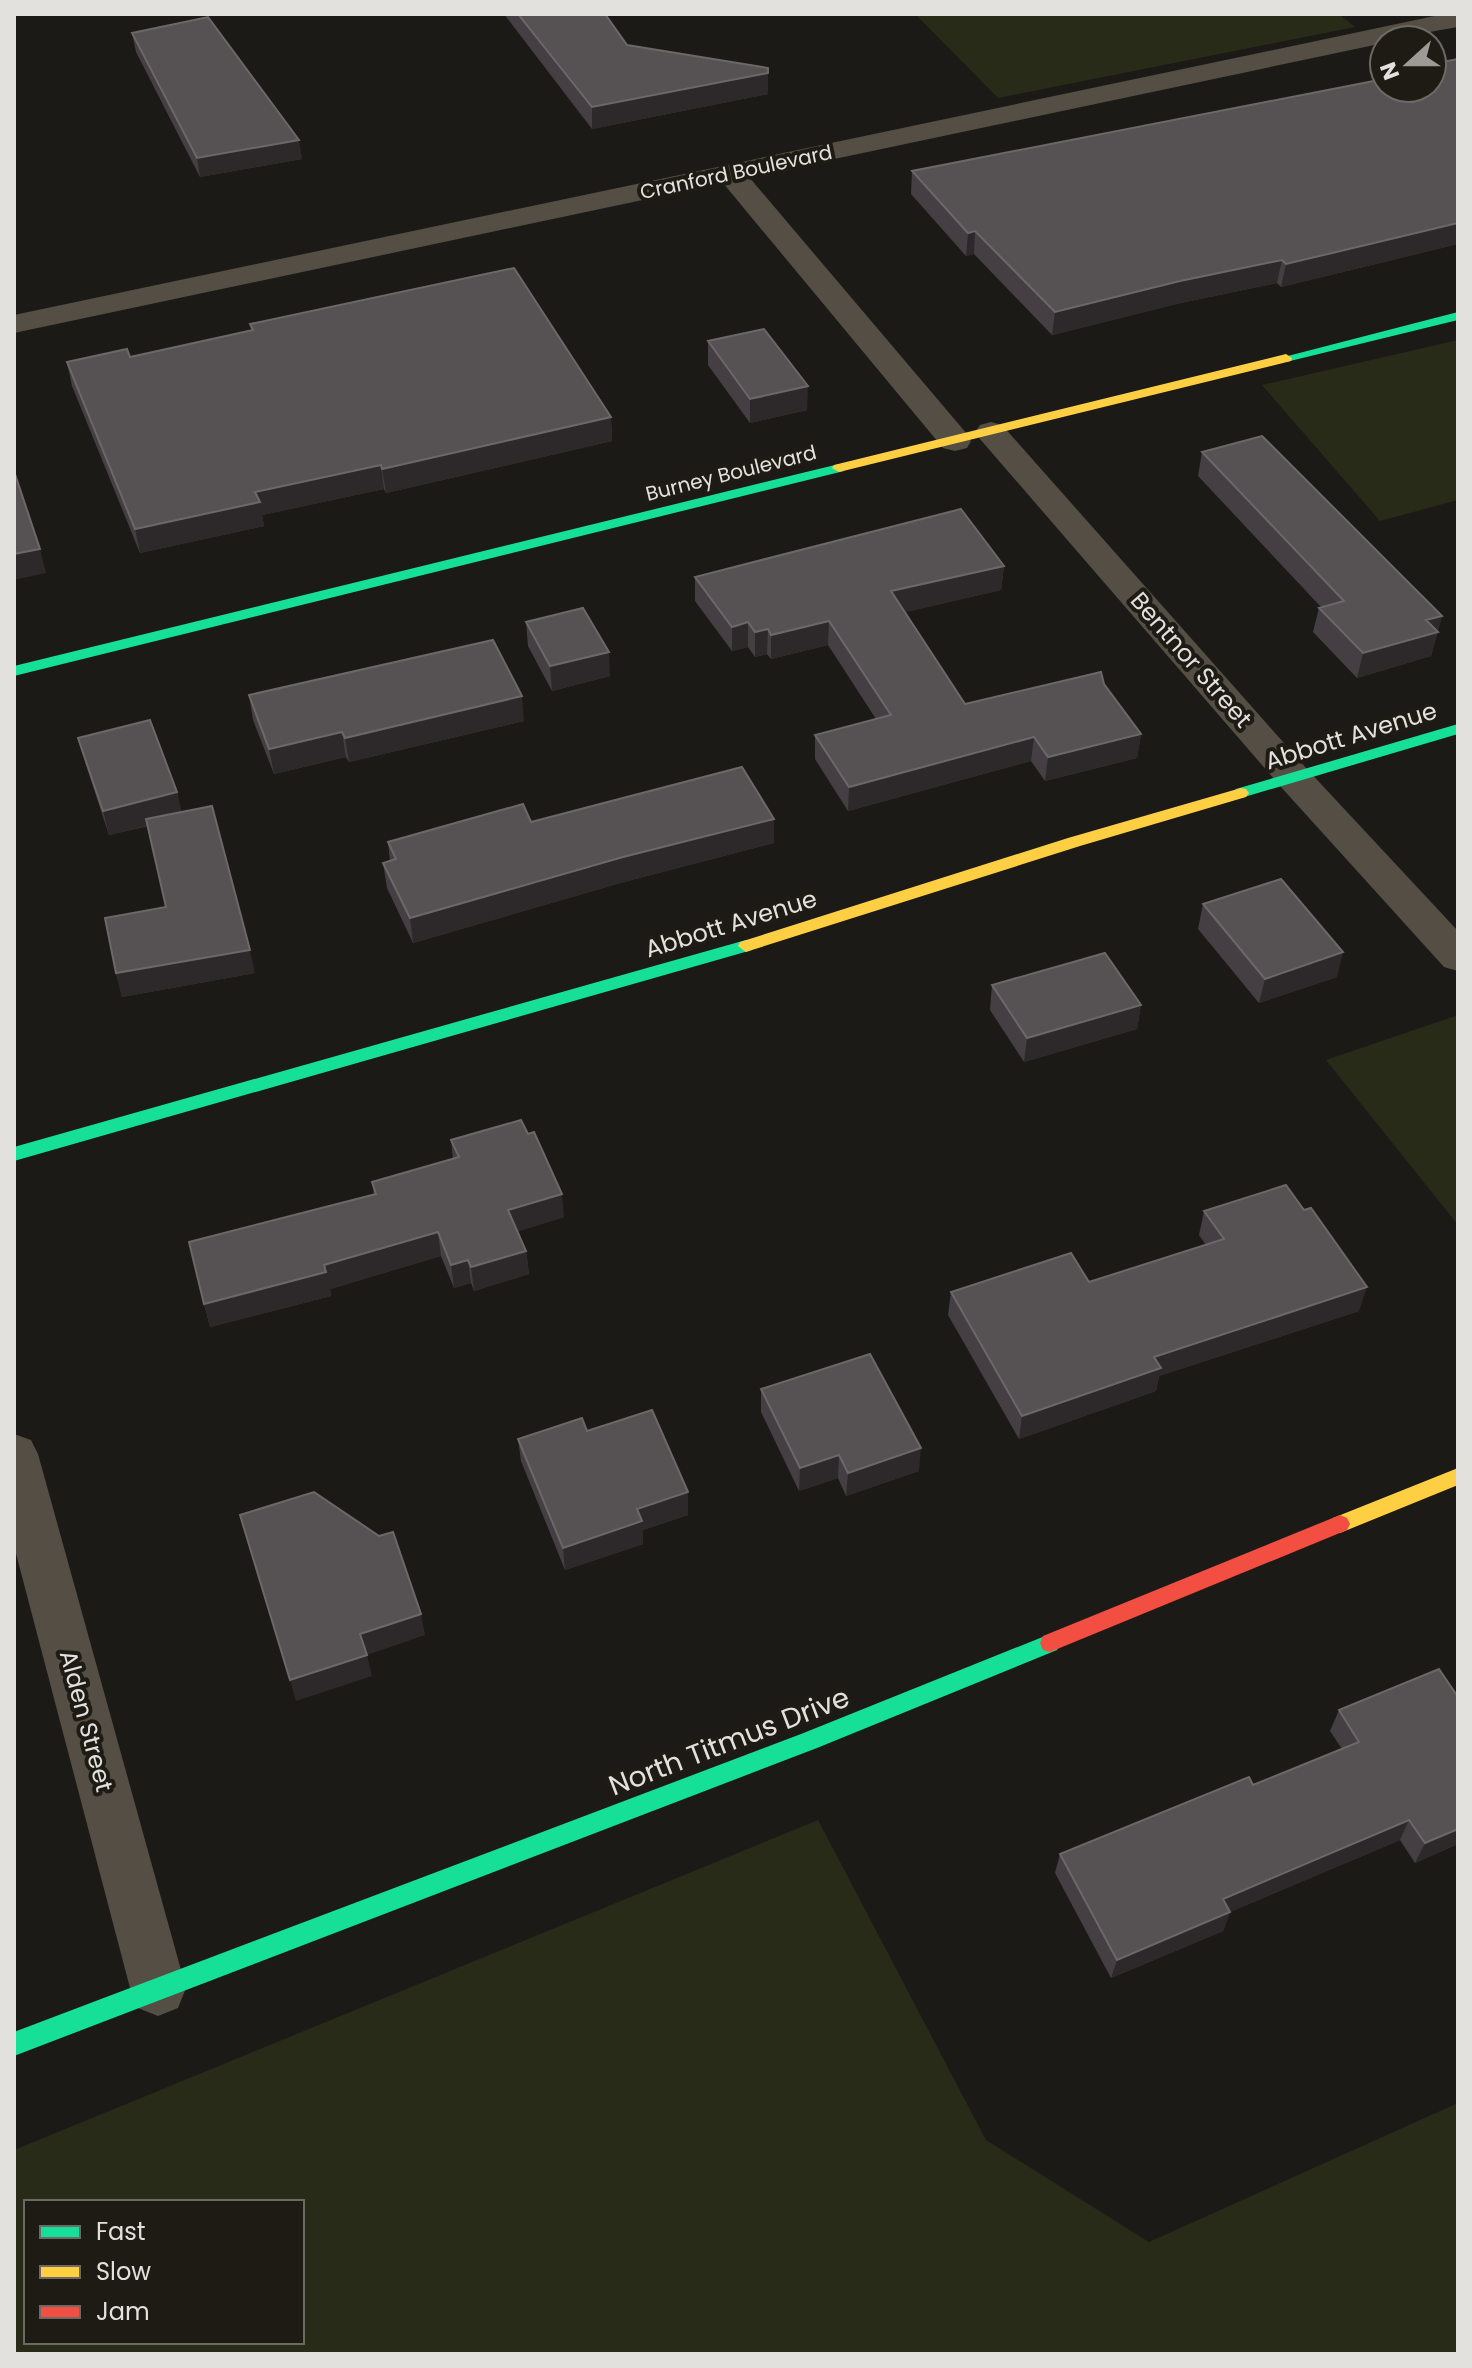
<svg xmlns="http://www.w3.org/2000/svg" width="1472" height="2368" font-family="Poppins,sans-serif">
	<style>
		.green { fill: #272b17; fill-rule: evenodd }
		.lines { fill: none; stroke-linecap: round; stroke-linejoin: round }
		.street { fill: #544e44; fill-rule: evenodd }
		.fast { fill: #16e098; fill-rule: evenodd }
		.slow { fill: #ffcf43; fill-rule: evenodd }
		.jam { fill: #f24e42; fill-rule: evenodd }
		.wall { fill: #453f43 }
		.shaded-wall { fill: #2d292a }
		.building { fill: #565153; stroke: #6c6769; stroke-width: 2 }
		.labels { text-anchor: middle; stroke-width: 8; stroke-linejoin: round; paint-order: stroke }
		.far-street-label { font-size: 20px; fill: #e3e1dd; stroke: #1e1b15 }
		.street-label { font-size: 24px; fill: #e3e1dd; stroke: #1e1b15 }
		.near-street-label { font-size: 28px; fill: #e3e1dd; stroke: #1e1b15 }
	</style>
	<rect width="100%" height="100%" fill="#1c1a17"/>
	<!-- green -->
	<path class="green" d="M 915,14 L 1339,14 L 1355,27 L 998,98 Z
		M 1458,340 L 1458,500 L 1380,521 L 1262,385 Z
		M 1458,1015 L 1458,1225 L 1326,1060 Z
		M 818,1820 L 986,2140 L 1149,2242 L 1458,2103 L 1458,2354 L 14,2354 L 14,2150 ZM 302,2202 L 302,2342 L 26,2342 L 26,2202 Z"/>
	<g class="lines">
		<!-- street -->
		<path class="street" d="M 1444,14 L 1458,14 L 1458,27 L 1384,40 L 1384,43 L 749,177 L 967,434 L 971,441 L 967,448 L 955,451 L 943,448 L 723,183 L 14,333 L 14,315 Z
			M 991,422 L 1002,425 L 1307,769 L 1458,931 L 1458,971 L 1444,967 L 1281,787 L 980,439 L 975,432 L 980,425 Z
			M 14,1434 L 31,1440 L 38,1454 L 186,1988 L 178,2008 L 158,2016 L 138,2008 L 130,1988 L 14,1546 Z"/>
		<!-- fast -->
		<path class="fast" d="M 1458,312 L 1458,320 L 1286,362 L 1280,358 Z
			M 839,464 L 844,465 L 844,471 L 14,676 L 14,666 Z
			M 1458,724 L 1458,734 L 1241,798 L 1233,793 L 1236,789 Z
			M 746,940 L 752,942 L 754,946 L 752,950 L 14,1161 L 14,1147 Z
			M 1050,1634 L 1057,1636 L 1060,1643 L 1057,1650 L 817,1748 L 14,2056 L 14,2032 L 801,1734 Z"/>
		<!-- slow -->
		<path class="slow" d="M 1286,354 L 1292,358 L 1291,361 L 839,472 L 832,468 L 834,465 Z
			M 1241,788 L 1246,789 L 1249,793 L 1246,797 L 1080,846 L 752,950 L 746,952 L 738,946 L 740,942 L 1068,838 Z
			M 1458,1468 L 1458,1485 L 1340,1533 L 1333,1530 L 1330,1524 L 1333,1518 Z"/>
		<!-- jam -->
		<path class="jam" d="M 1340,1515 L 1347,1518 L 1350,1524 L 1347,1530 L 1050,1652 L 1043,1650 L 1040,1643 L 1043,1636 Z"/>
	</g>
	<!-- wall -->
	<path class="wall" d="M 504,14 L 605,14 L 627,45 L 768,94 L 592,129 Z
		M 132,33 L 302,159 L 200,177 L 136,52 Z
		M 1458,59 L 1458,244 L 1281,287 L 1277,283 L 1176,304 L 1052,335 L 974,254 L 966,256 L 911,194 L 912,171 L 1384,88 Z
		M 250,324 L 611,417 L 612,441 L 386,493 L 384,489 L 262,515 L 264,526 L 140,553 L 72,386 L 67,362 L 130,357 L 251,330 Z
		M 708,341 L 807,410 L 750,423 L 708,365 Z
		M 1202,452 L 1442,616 L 1431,656 L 1357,678 L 1313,632 L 1319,608 L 1321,607 L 1198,476 Z
		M 1004,566 L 1001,590 L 905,612 L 965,704 L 1104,684 L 1141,734 L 1137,758 L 1045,781 L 1031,761 L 848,811 L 815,759 L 815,735 L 876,719 L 828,645 L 771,659 L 767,654 L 755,657 L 748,647 L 732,651 L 695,601 L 695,577 Z
		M 526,622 L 610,676 L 552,691 L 528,646 Z
		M 249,695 L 524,721 L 349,762 L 346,757 L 274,774 L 253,720 Z
		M 78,738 L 177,792 L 181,812 L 255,973 L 122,997 L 116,973 L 166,907 L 148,826 L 109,835 L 85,762 Z
		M 774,819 L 774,843 L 624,882 L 413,943 L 387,888 L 383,863 L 390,861 L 388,842 L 531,822 Z
		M 1203,904 L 1337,977 L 1259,1003 L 1198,929 Z
		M 992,985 L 1141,1005 L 1137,1029 L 1024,1062 L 990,1010 Z
		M 451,1140 L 564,1217 L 518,1231 L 526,1251 L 529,1274 L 474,1291 L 471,1283 L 454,1288 L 441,1256 L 330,1289 L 331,1296 L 210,1327 L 204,1304 L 374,1195 L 372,1182 L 453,1159 Z
		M 1204,1211 L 1359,1311 L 1159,1376 L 1156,1391 L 1019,1439 L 948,1315 L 951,1292 L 1089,1282 L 1206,1245 L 1199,1235 Z
		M 761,1389 L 919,1471 L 846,1496 L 838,1478 L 799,1491 L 761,1412 Z
		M 587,1431 L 688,1492 L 688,1515 L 643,1530 L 643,1544 L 565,1570 L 521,1461 L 518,1439 Z
		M 1458,1697 L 1458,1844 L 1415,1863 L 1400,1840 L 1230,1912 L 1223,1931 L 1111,1978 L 1055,1873 L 1060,1854 L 1253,1785 L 1342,1749 L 1330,1731 L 1339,1710 Z"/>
	<!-- shaded-wall -->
	<path class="shaded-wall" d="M 768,73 L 768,94 L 592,129 L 592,107 Z
		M 299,140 L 302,159 L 200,177 L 197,158 Z
		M 1458,223 L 1458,244 L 1281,287 L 1286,264 Z
		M 975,231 L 974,254 L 966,256 L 968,233 Z
		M 1282,260 L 1277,283 L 1176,304 L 1052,335 L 1055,312 L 1180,281 Z
		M 808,386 L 807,410 L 750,423 L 750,399 Z
		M 611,417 L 612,441 L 386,493 L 382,469 Z
		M 381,465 L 384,489 L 262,515 L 264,526 L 140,553 L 135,529 L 255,492 Z
		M 40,549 L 46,573 L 14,580 L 14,554 Z
		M 1004,566 L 1001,590 L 890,616 L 891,591 Z
		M 1442,616 L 1431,656 L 1357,678 L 1363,653 L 1426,620 Z
		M 829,621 L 828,645 L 771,659 L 771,635 Z
		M 748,622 L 748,647 L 732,651 L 732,627 Z
		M 768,629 L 767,654 L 755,657 L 755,632 Z
		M 609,652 L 610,676 L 552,691 L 550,666 Z
		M 522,696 L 524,721 L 349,762 L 345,738 Z
		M 342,732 L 346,757 L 274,774 L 269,749 Z
		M 1141,734 L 1137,758 L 1045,781 L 1048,757 Z
		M 1034,737 L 1031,761 L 848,811 L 849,787 Z
		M 177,792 L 183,817 L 109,835 L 103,811 Z
		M 774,819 L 774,843 L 624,882 L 413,943 L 410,918 L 623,857 Z
		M 250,950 L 255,973 L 122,997 L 116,973 Z
		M 1343,952 L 1337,977 L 1259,1003 L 1265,979 Z
		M 1141,1005 L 1137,1029 L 1024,1062 L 1027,1038 Z
		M 562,1194 L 564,1217 L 511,1234 L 508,1210 Z
		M 438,1232 L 441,1256 L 330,1289 L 331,1296 L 210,1327 L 204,1304 L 324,1265 Z
		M 526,1251 L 529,1274 L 474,1291 L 471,1267 Z
		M 468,1260 L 471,1283 L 454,1288 L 451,1265 Z
		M 1367,1287 L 1359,1311 L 1159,1376 L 1156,1391 L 1019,1439 L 1022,1416 L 1154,1357 Z
		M 921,1448 L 919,1471 L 846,1496 L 848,1473 Z
		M 839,1455 L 838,1478 L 799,1491 L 800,1468 Z
		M 688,1492 L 688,1515 L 643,1530 L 643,1544 L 565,1570 L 563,1548 L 637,1509 Z
		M 421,1614 L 425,1635 L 367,1655 L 372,1676 L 296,1701 L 290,1680 L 360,1634 Z
		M 1409,1820 L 1400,1840 L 1216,1918 L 1223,1899 Z
		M 1458,1829 L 1458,1844 L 1415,1863 L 1425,1843 Z
		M 1230,1912 L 1223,1931 L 1111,1978 L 1117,1960 Z"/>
	<!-- building -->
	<path class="building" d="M 518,14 L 605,14 L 627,45 L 768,68 L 768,73 L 592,107 Z
		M 208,17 L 299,140 L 197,158 L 132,33 Z
		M 1458,59 L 1458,223 L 1286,264 L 1282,260 L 1180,281 L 1055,312 L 975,231 L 968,233 L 912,171 L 1384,79 L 1384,88 L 1432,88 L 1432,64 Z
		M 514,268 L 611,417 L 382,469 L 381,465 L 255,492 L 260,502 L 135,529 L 67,362 L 127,349 L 130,357 L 253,330 L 250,324 Z
		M 764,329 L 808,386 L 750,399 L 708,341 Z
		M 1262,436 L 1442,616 L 1426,620 L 1438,632 L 1363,653 L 1319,608 L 1344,601 L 1202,452 Z
		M 14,471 L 40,549 L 14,554 Z
		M 961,509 L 1004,566 L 891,591 L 965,704 L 1101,672 L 1104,684 L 1141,734 L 1048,757 L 1034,737 L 849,787 L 815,735 L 891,715 L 829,621 L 771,635 L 768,629 L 755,632 L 748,622 L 732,627 L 695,577 Z
		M 583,608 L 609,652 L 550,666 L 526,622 Z
		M 493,640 L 522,696 L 345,738 L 342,732 L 269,749 L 249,695 Z
		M 150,720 L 177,792 L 103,811 L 78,738 Z
		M 742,767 L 774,819 L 623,857 L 410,918 L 383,863 L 396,859 L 388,842 L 523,804 L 531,822 Z
		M 212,806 L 250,950 L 116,973 L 105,918 L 166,907 L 146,819 Z
		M 1281,879 L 1343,952 L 1265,979 L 1203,904 Z
		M 1105,953 L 1141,1005 L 1027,1038 L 992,985 Z
		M 521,1120 L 528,1134 L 534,1132 L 562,1194 L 508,1210 L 526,1251 L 471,1267 L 468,1260 L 451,1265 L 438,1232 L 324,1265 L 326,1272 L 204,1304 L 189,1242 L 376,1194 L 372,1182 L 459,1157 L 451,1140 Z
		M 1286,1185 L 1304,1210 L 1311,1208 L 1367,1287 L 1154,1357 L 1161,1368 L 1022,1416 L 951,1292 L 1071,1253 L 1089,1282 L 1224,1239 L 1204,1211 Z
		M 870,1354 L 921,1448 L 848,1473 L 839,1455 L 800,1468 L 761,1389 Z
		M 652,1410 L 688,1492 L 637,1509 L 642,1521 L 563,1548 L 518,1439 L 582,1418 L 587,1431 Z
		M 314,1492 L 379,1536 L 393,1532 L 421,1614 L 360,1634 L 367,1655 L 290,1680 L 240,1515 Z
		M 1439,1669 L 1458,1697 L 1458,1829 L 1425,1843 L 1409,1820 L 1223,1899 L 1230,1912 L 1117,1960 L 1060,1854 L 1249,1777 L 1253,1785 L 1359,1742 L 1339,1710 Z"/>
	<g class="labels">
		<!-- far-street labels -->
		<g class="far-street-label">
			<text transform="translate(736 172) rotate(-12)" y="7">Cranford Boulevard</text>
			<text transform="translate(731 473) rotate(-14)" y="7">Burney Boulevard</text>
		</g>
		<!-- street labels -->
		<g class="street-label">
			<text transform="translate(1191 660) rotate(49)" y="8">Bentnor Street</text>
			<text transform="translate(1351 736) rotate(-17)" y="8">Abbott Avenue</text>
			<text transform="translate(731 924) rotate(-17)" y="8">Abbott Avenue</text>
			<text transform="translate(86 1721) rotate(75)" y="8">Alden Street</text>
		</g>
		<!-- near-street labels -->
		<g class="near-street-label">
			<text transform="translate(729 1741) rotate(-21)" y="10">North Titmus Drive</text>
		</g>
	</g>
	<!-- border -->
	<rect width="1472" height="2368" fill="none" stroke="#e3e1dd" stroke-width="32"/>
	<!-- legend -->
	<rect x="24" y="2200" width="280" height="144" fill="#1e1b15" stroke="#6d6a65" stroke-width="2"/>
	<rect x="40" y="2226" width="40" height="12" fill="#16e098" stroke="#6d6a65" stroke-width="2"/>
	<text x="96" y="2240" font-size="24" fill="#e3e1dd">Fast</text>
	<rect x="40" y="2266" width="40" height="12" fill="#ffcf43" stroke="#6d6a65" stroke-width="2"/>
	<text x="96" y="2280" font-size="24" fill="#e3e1dd">Slow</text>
	<rect x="40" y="2306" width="40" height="12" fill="#f24e42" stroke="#6d6a65" stroke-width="2"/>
	<text x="96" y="2320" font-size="24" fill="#e3e1dd">Jam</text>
	<!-- north arrow -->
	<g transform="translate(1408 64) rotate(249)"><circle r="38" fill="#1e1b15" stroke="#6d6a65" stroke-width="2"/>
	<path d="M0-6L14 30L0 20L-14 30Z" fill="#9d9b98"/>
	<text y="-12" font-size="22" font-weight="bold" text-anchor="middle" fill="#e3e1dd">N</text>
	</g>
</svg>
